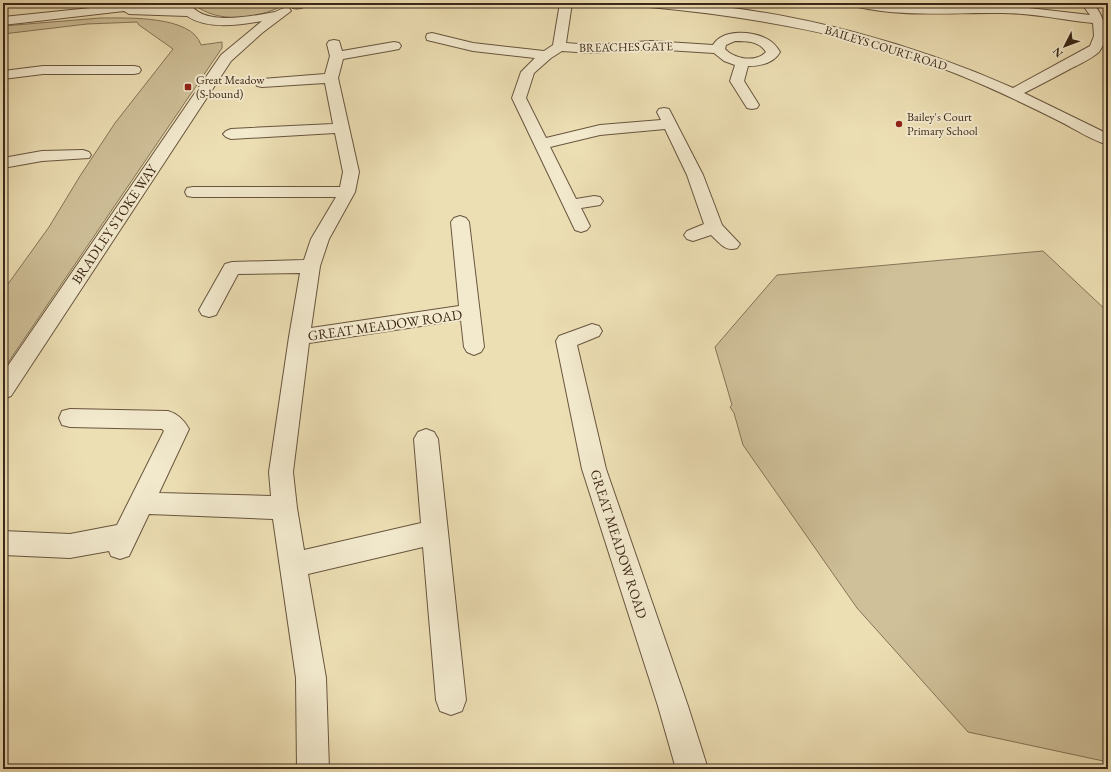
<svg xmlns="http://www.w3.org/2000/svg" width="1111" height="772" font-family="'EB Garamond',serif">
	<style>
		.green { fill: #cfc099; stroke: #867458 }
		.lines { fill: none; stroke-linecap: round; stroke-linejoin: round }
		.minor-casing { stroke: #68553e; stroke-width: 2 }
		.minor { fill: #f3eace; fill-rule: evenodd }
		.poi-dot { fill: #8f2418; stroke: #f3eace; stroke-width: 1.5 }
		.labels { text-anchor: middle; stroke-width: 4; stroke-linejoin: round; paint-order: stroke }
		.far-street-label { font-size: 12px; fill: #3c2717; stroke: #f3eace }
		.far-poi-label { font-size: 12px; fill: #3c2717; stroke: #f3eace; text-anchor: start }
		.street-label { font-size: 14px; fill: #3c2717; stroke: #f3eace }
	</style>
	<rect width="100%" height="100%" fill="#eddfb4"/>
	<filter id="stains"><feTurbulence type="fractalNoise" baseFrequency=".005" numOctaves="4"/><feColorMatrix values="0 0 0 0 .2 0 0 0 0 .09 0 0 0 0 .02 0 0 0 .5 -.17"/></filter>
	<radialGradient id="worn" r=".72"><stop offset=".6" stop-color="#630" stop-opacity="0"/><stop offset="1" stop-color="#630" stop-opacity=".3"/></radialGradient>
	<!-- green -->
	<path class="green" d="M 198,3 L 287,3 C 263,18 224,24 199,8 Z
		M 100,18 C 126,18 192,15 201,45 L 222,42 L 222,48 L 3,370 L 3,291 L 49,227 L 80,176 L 115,123 L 173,49 L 139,25 L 137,22 L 87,24 L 3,34 L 3,26 Z
		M 1043,251 L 1108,312 L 1108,762 L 968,732 L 857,608 L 743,445 L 734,413 L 730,407 L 732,405 L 715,347 L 777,275 Z"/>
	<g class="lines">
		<!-- minor casing -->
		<g class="minor-casing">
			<path id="minor" d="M 127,3 L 152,3 L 150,6 L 145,7 L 181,8 L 178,3 L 190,3 C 202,27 253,16 275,12 C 280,10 283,7 289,8 L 291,11 L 262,33 L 231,61 L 11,396 L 3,399 L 3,373 L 221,55 L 262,21 C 239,25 208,30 187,16 L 129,14 L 124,11 L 3,25 L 3,17 L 110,6 Z
				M 292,3 L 309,3 C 306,8 298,9 293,8 L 291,5 Z
				M 560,3 L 572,3 L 566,43 L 592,45 L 651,41 L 713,45 C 723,28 754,31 769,40 C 774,43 777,47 780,52 C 774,63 760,66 748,66 L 744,81 L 759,105 L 757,108 L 752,109 L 747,108 L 730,81 L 735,65 L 724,61 L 714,53 L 651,49 L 592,53 L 562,51 L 551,58 L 534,73 L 526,98 L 546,138 L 600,125 L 661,120 L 657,112 L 659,109 L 664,108 L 669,109 L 703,175 L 722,225 L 740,244 L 737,248 C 725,252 720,243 711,235 L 693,241 L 687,239 L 684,235 L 687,231 L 704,224 L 687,175 L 665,129 L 600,135 L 550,147 L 576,199 L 594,196 L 600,197 L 603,201 L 600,205 L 581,208 L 590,226 L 587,230 L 581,232 L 575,230 L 512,98 L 521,72 L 535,58 L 473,51 L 427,40 L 426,37 L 427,34 L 432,33 L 473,43 L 544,51 L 553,45 ZM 735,41 C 747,41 759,41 766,52 C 756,63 734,59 725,49 L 726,45 Z
				M 644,3 C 658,3 673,2 687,3 C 797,12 912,43 1013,88 L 1090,46 L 1094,36 L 1093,23 C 1063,20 1032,13 1002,13 C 953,12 903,18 854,6 L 852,3 L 880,3 L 916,6 L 1004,5 L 1090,15 L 1081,3 L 1093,3 C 1104,16 1111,37 1099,52 C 1091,59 1080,64 1070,69 C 1055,77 1040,85 1024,93 L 1108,134 L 1108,145 C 1091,140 1075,129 1059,121 C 1025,104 992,88 957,74 C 859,35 755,17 650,7 L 646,6 Z
				M 334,40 L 339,41 L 342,51 L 394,42 L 399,43 L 401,46 L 399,49 L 394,50 L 343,59 L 338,78 L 359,172 L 355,192 L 329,239 L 320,266 L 311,328 L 459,306 L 451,222 L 454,218 L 460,216 L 466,218 L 469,222 L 484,347 L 481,352 L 474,355 L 467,352 L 464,347 L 461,320 L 309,343 L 293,472 L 297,508 L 304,550 L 421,523 L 414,439 L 418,432 L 426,429 L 434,432 L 438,439 L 466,700 L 462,711 L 451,715 L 440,711 L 436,700 L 423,547 L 308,574 L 326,678 L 329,769 L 297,769 L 296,678 L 273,519 L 149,514 L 129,556 L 120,559 L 111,556 L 109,551 L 70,558 L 3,555 L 3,531 L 70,534 L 117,525 L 164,431 L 162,429 L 70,427 L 62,425 L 59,418 L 62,411 L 70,409 L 168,411 C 178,414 184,420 189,429 L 159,493 L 271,496 L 269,472 L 289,337 L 300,273 L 238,274 L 216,315 L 209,317 L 202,315 L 199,310 L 225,264 L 232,262 L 304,260 L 311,239 L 336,197 L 193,197 L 187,196 L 185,192 L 187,188 L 193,187 L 340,187 L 343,172 L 335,133 L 231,139 L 226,137 L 223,134 L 226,131 L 231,129 L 333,124 L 325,83 L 262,87 L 257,86 L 255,83 L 257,80 L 262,79 L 325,74 L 330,56 L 327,44 L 329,41 Z
				M 43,66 L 134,66 L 139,67 L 141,70 L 139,73 L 134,74 L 43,74 L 3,79 L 3,71 Z
				M 83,150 L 89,152 L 91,155 L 89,158 L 42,161 L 3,168 L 3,158 L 42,151 Z
				M 592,324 L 599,326 L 602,331 L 599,336 L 577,345 L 606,469 L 688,706 L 708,769 L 676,769 L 658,706 L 582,469 L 556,341 L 559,336 Z"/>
		</g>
		<!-- minor -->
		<use href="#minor" class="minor"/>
	</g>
	<!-- markers -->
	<g class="poi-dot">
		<rect x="184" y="83" width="8" height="8" rx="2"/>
		<circle cx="899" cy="124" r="4"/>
	</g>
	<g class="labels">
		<!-- far-street labels -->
		<g class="far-street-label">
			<text transform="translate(626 47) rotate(-1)" y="4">BREACHES GATE</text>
			<text transform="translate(886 48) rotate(17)" y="4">BAILEYS COURT ROAD</text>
		</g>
		<!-- far-poi labels -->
		<g class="far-poi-label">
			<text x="196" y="84">Great Meadow<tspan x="196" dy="14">(S-bound)</tspan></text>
			<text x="907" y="121">Bailey's Court<tspan x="907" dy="14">Primary School</tspan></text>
		</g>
		<!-- street labels -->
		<g class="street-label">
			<text transform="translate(114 224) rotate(-56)" y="5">BRADLEY STOKE WAY</text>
			<text transform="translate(385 325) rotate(-8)" y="5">GREAT MEADOW ROAD</text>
			<text transform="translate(619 544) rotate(72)" y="5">GREAT MEADOW ROAD</text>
		</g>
	</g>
	<!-- margin -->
	<rect width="1111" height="772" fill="none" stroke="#eddfb4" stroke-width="16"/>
	<rect x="4" y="4" width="1103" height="764" fill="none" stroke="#3c2717" stroke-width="2"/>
	<rect x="8" y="8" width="1095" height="756" fill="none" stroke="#3c2717"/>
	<!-- north arrow -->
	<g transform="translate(1065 46) rotate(228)" stroke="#f3eace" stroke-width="3" paint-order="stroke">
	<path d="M0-3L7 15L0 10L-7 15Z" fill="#3c2717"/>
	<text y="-6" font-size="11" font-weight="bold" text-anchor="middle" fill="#3c2717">N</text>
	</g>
	<rect width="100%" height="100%" filter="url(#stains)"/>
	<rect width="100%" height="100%" fill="url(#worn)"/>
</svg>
